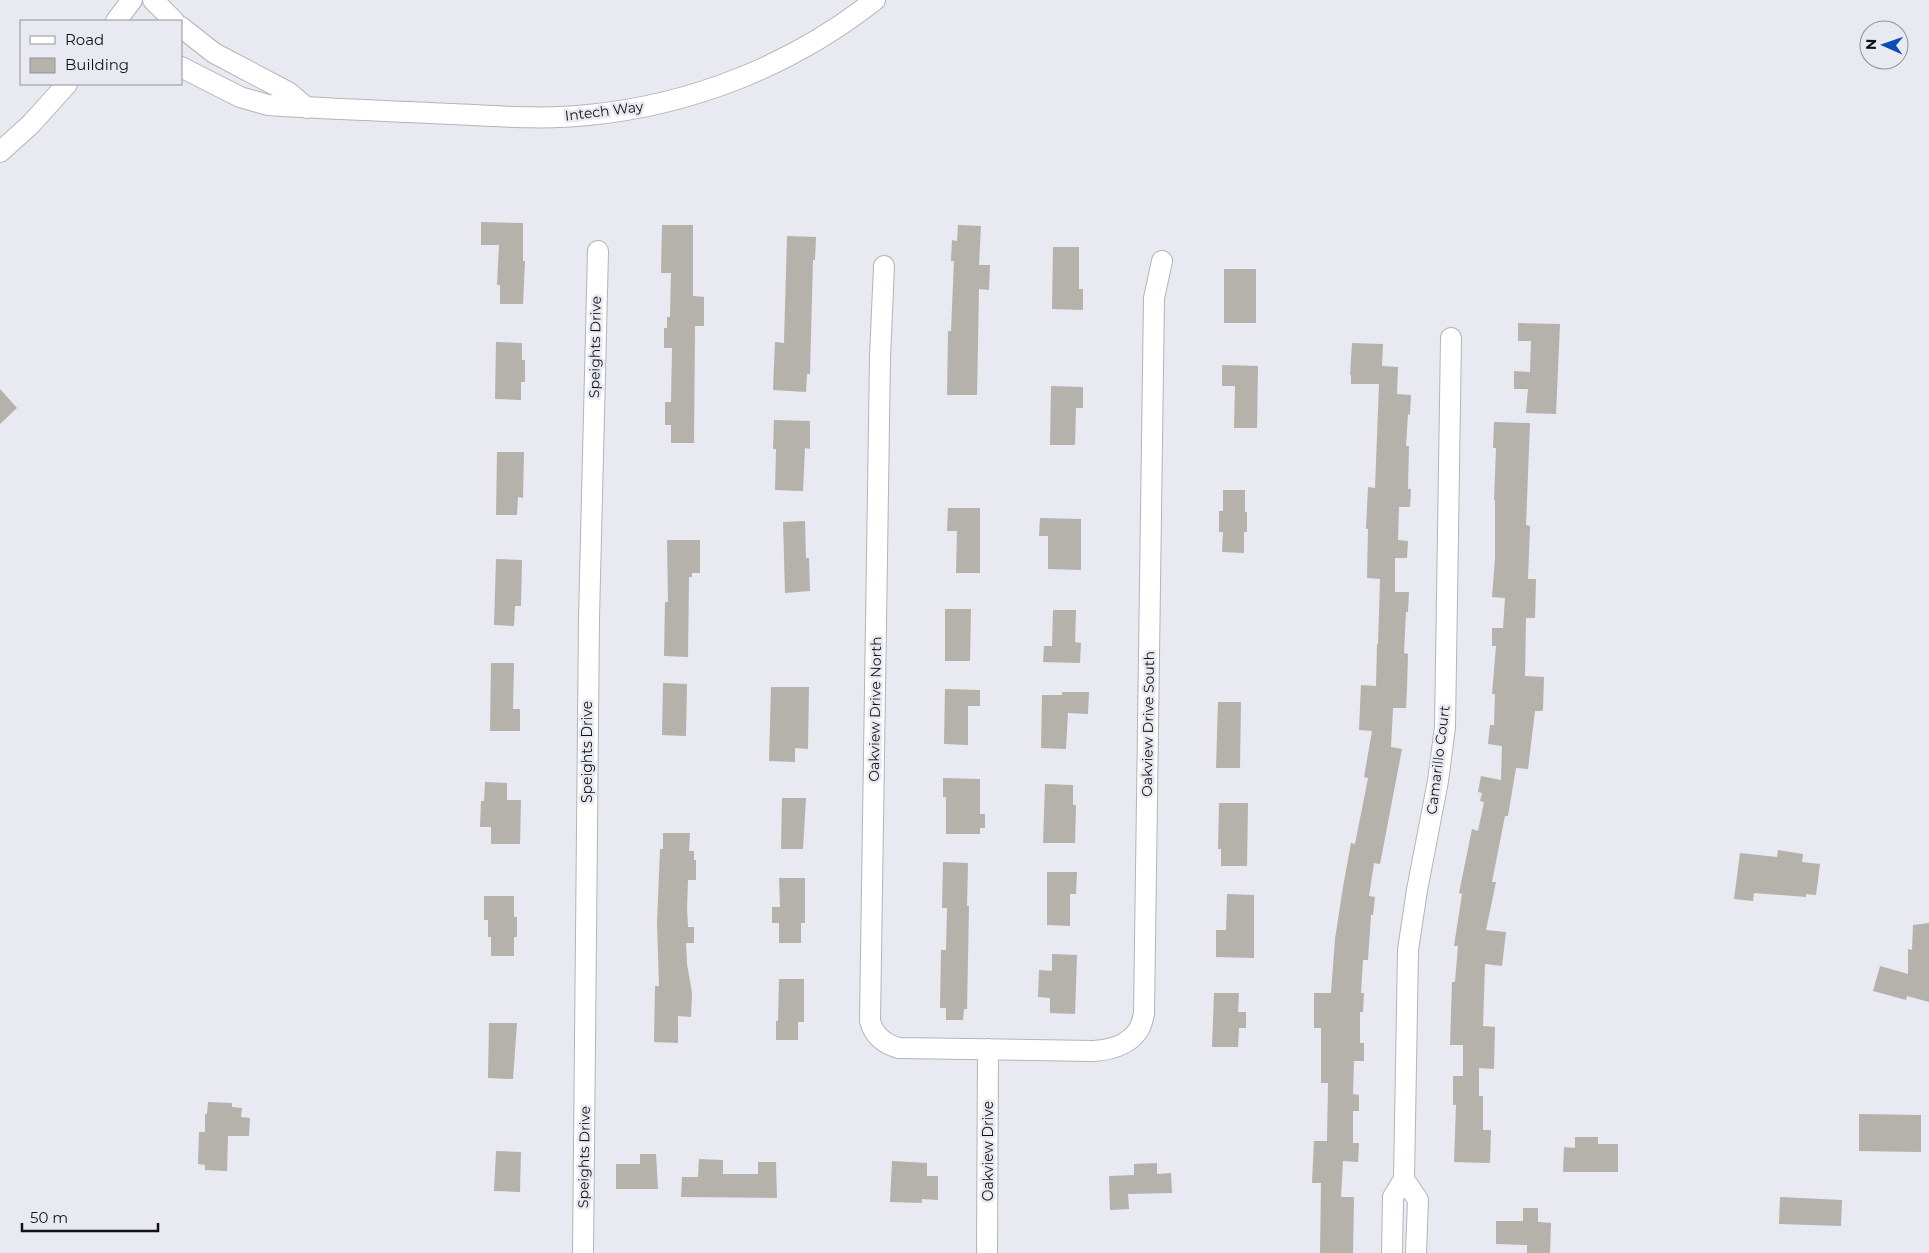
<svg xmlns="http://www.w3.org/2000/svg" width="1929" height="1253" font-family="Montserrat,sans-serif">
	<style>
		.building { fill: #b5b1ab }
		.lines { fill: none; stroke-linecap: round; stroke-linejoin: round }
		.street-casing { stroke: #b3b4bb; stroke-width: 22 }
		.street { stroke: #fff; stroke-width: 20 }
		.labels { text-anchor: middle; stroke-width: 5; stroke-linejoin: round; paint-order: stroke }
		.street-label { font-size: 14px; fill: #131316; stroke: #e8e9f1 }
	</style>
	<rect width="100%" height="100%" fill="#e8e9f1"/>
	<!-- building -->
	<path class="building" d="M 481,222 L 523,223 L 523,261 L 525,261 L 523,304 L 500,304 L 500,285 L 497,285 L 499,245 L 481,245 Z
		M 662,225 L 693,225 L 693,296 L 704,297 L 704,326 L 695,326 L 694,443 L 671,443 L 671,425 L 665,425 L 665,402 L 671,402 L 672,348 L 664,348 L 664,328 L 667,328 L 667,317 L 670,317 L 671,273 L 661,273 Z
		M 958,225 L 981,226 L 979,265 L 990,265 L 989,290 L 979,289 L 977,395 L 947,395 L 948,331 L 951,331 L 954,261 L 951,261 L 952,240 L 957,241 Z
		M 787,236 L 816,237 L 815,260 L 813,260 L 810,374 L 807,374 L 806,392 L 773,390 L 775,342 L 784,343 Z
		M 1053,247 L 1079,247 L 1079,289 L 1083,289 L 1083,310 L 1052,309 Z
		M 1224,269 L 1256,269 L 1256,323 L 1224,323 Z
		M 1518,323 L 1560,324 L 1556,414 L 1526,413 L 1528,389 L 1514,389 L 1514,371 L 1530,372 L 1531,341 L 1518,341 Z
		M 496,342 L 522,343 L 522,360 L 525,360 L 525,382 L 521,382 L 521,400 L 495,399 Z
		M 1352,343 L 1383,344 L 1382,366 L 1398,367 L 1397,394 L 1411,395 L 1410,415 L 1408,414 L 1406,446 L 1409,446 L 1408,489 L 1411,489 L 1410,507 L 1399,507 L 1398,540 L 1408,541 L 1407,558 L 1395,558 L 1395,592 L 1409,592 L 1408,612 L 1406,612 L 1404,653 L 1408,654 L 1407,688 L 1406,708 L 1393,708 L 1391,747 L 1402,749 L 1380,864 L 1374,863 L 1369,896 L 1375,897 L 1373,915 L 1371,915 L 1368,960 L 1363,960 L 1361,993 L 1364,993 L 1363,1012 L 1360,1012 L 1360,1043 L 1364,1043 L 1364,1061 L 1354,1061 L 1353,1094 L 1359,1095 L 1359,1111 L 1353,1111 L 1353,1143 L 1359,1143 L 1358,1162 L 1343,1161 L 1341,1197 L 1354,1197 L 1353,1253 L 1320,1253 L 1321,1183 L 1312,1183 L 1314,1141 L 1327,1141 L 1328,1083 L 1321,1083 L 1321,1028 L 1314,1028 L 1314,993 L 1331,993 L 1335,939 L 1343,887 L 1351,843 L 1355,844 L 1368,778 L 1364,777 L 1372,731 L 1359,730 L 1361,685 L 1376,686 L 1377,644 L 1378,644 L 1380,579 L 1367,578 L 1368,529 L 1366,529 L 1368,487 L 1375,488 L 1379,384 L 1351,384 L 1351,375 L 1350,375 Z
		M 1222,365 L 1258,366 L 1257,428 L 1234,428 L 1235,386 L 1222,386 Z
		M 1051,386 L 1083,387 L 1083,408 L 1076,408 L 1075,445 L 1050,445 Z
		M 0,389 L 17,408 L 0,424 Z
		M 774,420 L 810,421 L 810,449 L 805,448 L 803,491 L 775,490 L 776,449 L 773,449 Z
		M 1494,422 L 1530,423 L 1526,525 L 1530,526 L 1528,579 L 1536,579 L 1535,618 L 1526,618 L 1525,676 L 1544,677 L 1543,709 L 1542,711 L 1535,711 L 1528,769 L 1516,768 L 1508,816 L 1505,816 L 1492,882 L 1496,882 L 1486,930 L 1506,932 L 1502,966 L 1485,964 L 1483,1026 L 1495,1027 L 1494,1069 L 1479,1068 L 1479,1096 L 1483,1096 L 1483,1130 L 1491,1130 L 1490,1163 L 1454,1162 L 1456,1105 L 1453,1105 L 1453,1076 L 1463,1076 L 1463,1045 L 1450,1045 L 1452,982 L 1455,982 L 1458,946 L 1454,946 L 1462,894 L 1459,893 L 1472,829 L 1478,831 L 1484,802 L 1480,801 L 1482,793 L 1478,792 L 1481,776 L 1501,780 L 1502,746 L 1488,744 L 1490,725 L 1494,725 L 1495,694 L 1492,694 L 1496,646 L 1492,646 L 1492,628 L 1503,628 L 1505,598 L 1492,597 L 1495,559 L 1495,500 L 1494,500 L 1496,448 L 1493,448 Z
		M 497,452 L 524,452 L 523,498 L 518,497 L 517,515 L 496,515 Z
		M 1223,490 L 1245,490 L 1245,512 L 1247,512 L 1247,532 L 1244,532 L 1244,553 L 1222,552 L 1223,532 L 1219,532 L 1219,511 L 1223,511 Z
		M 948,508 L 980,508 L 980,573 L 956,573 L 957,531 L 947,531 Z
		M 1040,518 L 1081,519 L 1081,570 L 1048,569 L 1048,536 L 1039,536 Z
		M 805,521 L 806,558 L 809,558 L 810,591 L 785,593 L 783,522 Z
		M 667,540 L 700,540 L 700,573 L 692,573 L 692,577 L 689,577 L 688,657 L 664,656 L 665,602 L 668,602 Z
		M 496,559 L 522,560 L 521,606 L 515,606 L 514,626 L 494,625 Z
		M 945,609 L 971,609 L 970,661 L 945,661 Z
		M 1053,610 L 1076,610 L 1075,642 L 1081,643 L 1080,663 L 1043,662 L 1044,646 L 1052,646 Z
		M 491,663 L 514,663 L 513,709 L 520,709 L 520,731 L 490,731 Z
		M 663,683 L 687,684 L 686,736 L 662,735 Z
		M 771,687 L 809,687 L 808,749 L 795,748 L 795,762 L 769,761 Z
		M 945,689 L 980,690 L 980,706 L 968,706 L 968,745 L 944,744 Z
		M 1062,692 L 1089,692 L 1088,714 L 1068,713 L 1066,749 L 1041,748 L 1042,695 L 1062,695 Z
		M 1218,702 L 1241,702 L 1240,768 L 1216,768 Z
		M 943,778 L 980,779 L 980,814 L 985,814 L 985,828 L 980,828 L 980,834 L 946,834 L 946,797 L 943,797 Z
		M 485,782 L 507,783 L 507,800 L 521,800 L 520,844 L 491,844 L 491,827 L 480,827 L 481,801 L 484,801 Z
		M 1045,784 L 1073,785 L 1073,805 L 1076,805 L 1075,843 L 1043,843 Z
		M 782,798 L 806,798 L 803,849 L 781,849 Z
		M 1219,803 L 1248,803 L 1247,866 L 1221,866 L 1221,849 L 1218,849 Z
		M 663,833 L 690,833 L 689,851 L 694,851 L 694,860 L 696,860 L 696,880 L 688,880 L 687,908 L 688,927 L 694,927 L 694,943 L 686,943 L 687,964 L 692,993 L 691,1017 L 678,1016 L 678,1043 L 654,1042 L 655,986 L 659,986 L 657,923 L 660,849 L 663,849 Z
		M 1778,850 L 1803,854 L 1802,862 L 1820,864 L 1816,895 L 1806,894 L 1806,897 L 1754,893 L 1753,901 L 1734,899 L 1740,853 L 1777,857 Z
		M 943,862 L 968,863 L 967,906 L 969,906 L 967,1009 L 964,1009 L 963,1020 L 946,1020 L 946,1008 L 940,1008 L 941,950 L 946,950 L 947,908 L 942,908 Z
		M 1047,872 L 1077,872 L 1076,894 L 1070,894 L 1070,926 L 1047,925 Z
		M 779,878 L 805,878 L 805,923 L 801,923 L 801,943 L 779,943 L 779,923 L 772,923 L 772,907 L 780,907 Z
		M 1227,894 L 1254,895 L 1254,958 L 1216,957 L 1216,930 L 1226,930 Z
		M 484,896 L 514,896 L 514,917 L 517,917 L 517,937 L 514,937 L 514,956 L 491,956 L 491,937 L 488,937 L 488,920 L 484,920 Z
		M 1929,923 L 1929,1002 L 1907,996 L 1906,1000 L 1873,991 L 1880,966 L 1908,974 L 1908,949 L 1912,950 L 1913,925 Z
		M 1052,954 L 1077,955 L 1075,1014 L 1050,1013 L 1050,998 L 1038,997 L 1039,970 L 1052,971 Z
		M 779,979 L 804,979 L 804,1022 L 798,1022 L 798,1040 L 776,1040 L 776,1021 L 778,1021 Z
		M 1214,993 L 1239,993 L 1238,1012 L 1246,1012 L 1246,1028 L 1239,1028 L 1238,1047 L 1212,1047 Z
		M 489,1023 L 517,1023 L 513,1079 L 488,1078 Z
		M 208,1102 L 232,1103 L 232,1107 L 242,1108 L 241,1117 L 250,1118 L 249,1136 L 228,1136 L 227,1171 L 205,1170 L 205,1165 L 198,1164 L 199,1132 L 205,1132 L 205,1114 L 207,1114 Z
		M 1859,1114 L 1921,1115 L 1921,1152 L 1859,1151 Z
		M 1575,1137 L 1598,1137 L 1598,1144 L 1618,1144 L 1618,1172 L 1563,1172 L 1564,1147 L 1575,1148 Z
		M 496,1151 L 521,1152 L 520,1192 L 494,1191 Z
		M 640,1154 L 656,1154 L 658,1189 L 616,1189 L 616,1164 L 640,1164 Z
		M 699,1159 L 723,1160 L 723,1174 L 758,1174 L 758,1162 L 776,1162 L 777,1198 L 681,1197 L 682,1177 L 698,1177 Z
		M 892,1161 L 927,1163 L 927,1176 L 938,1176 L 938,1200 L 922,1199 L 922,1203 L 890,1202 Z
		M 1157,1163 L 1157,1174 L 1171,1173 L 1172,1193 L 1128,1194 L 1129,1209 L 1110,1210 L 1109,1176 L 1134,1175 L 1134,1164 Z
		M 1780,1197 L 1842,1200 L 1841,1226 L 1779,1224 Z
		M 1523,1208 L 1538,1208 L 1538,1222 L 1551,1223 L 1550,1253 L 1527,1253 L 1527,1245 L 1496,1244 L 1496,1221 L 1523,1221 Z"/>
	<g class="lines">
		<!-- street casing -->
		<g class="street-casing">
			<path id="street" d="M 153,0 L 174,21
				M 116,21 L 132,0
				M 181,27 L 214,53 L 288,92 L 307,108
				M 181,67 L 240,97 L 268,105 C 329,109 391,111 452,114 C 498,116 543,120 588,115 C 692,105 793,65 875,0
				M 0,152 L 31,124 L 67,84
				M 884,266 L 880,357 L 870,1021 C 874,1036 884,1044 899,1048 L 1093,1051 C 1113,1050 1135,1043 1142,1022 C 1143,1019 1143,1016 1144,1014 L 1154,298 L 1162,261
				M 1404,1179 L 1418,1200 L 1416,1253
				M 583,1253 L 589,618 L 598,251
				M 987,1253 L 988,1049
				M 1392,1253 L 1393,1197 L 1404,1179 L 1408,950 L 1417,890 L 1438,781 L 1445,727 L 1451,338"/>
		</g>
		<!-- street -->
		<use href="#street" class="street"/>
	</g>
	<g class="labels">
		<!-- street labels -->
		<g class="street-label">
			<text transform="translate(604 111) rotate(-7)" y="5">Intech Way</text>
			<text transform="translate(595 347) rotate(-89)" y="5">Speights Drive</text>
			<text transform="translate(875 709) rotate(-89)" y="5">Oakview Drive North</text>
			<text transform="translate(1148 724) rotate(-89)" y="5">Oakview Drive South</text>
			<text transform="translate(587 752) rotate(-90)" y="5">Speights Drive</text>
			<text transform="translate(1438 760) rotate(-83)" y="5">Camarillo Court</text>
			<text transform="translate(988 1151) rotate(-90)" y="5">Oakview Drive</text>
			<text transform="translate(584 1157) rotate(-89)" y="5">Speights Drive</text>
		</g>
	</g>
	<!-- legend -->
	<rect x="20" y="20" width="162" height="65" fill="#e8e9f1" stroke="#939399"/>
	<rect x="30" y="36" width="25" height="8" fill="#ffffff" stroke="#939399"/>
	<text x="65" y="45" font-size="15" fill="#131316">Road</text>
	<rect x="30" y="58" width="25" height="15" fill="#b5b1ab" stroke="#939399"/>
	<text x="65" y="70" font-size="15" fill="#131316">Building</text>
	<!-- north arrow -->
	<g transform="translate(1884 45) rotate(272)"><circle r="24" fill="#e8e9f1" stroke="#939399"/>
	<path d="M0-4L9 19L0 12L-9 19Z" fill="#0b4db8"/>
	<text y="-8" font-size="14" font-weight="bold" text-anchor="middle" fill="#131316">N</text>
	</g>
	<!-- scale -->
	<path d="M22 1223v8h136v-8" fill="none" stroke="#131316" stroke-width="2.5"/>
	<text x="30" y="1223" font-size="15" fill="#131316" stroke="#e8e9f1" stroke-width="4" paint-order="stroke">50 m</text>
</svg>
